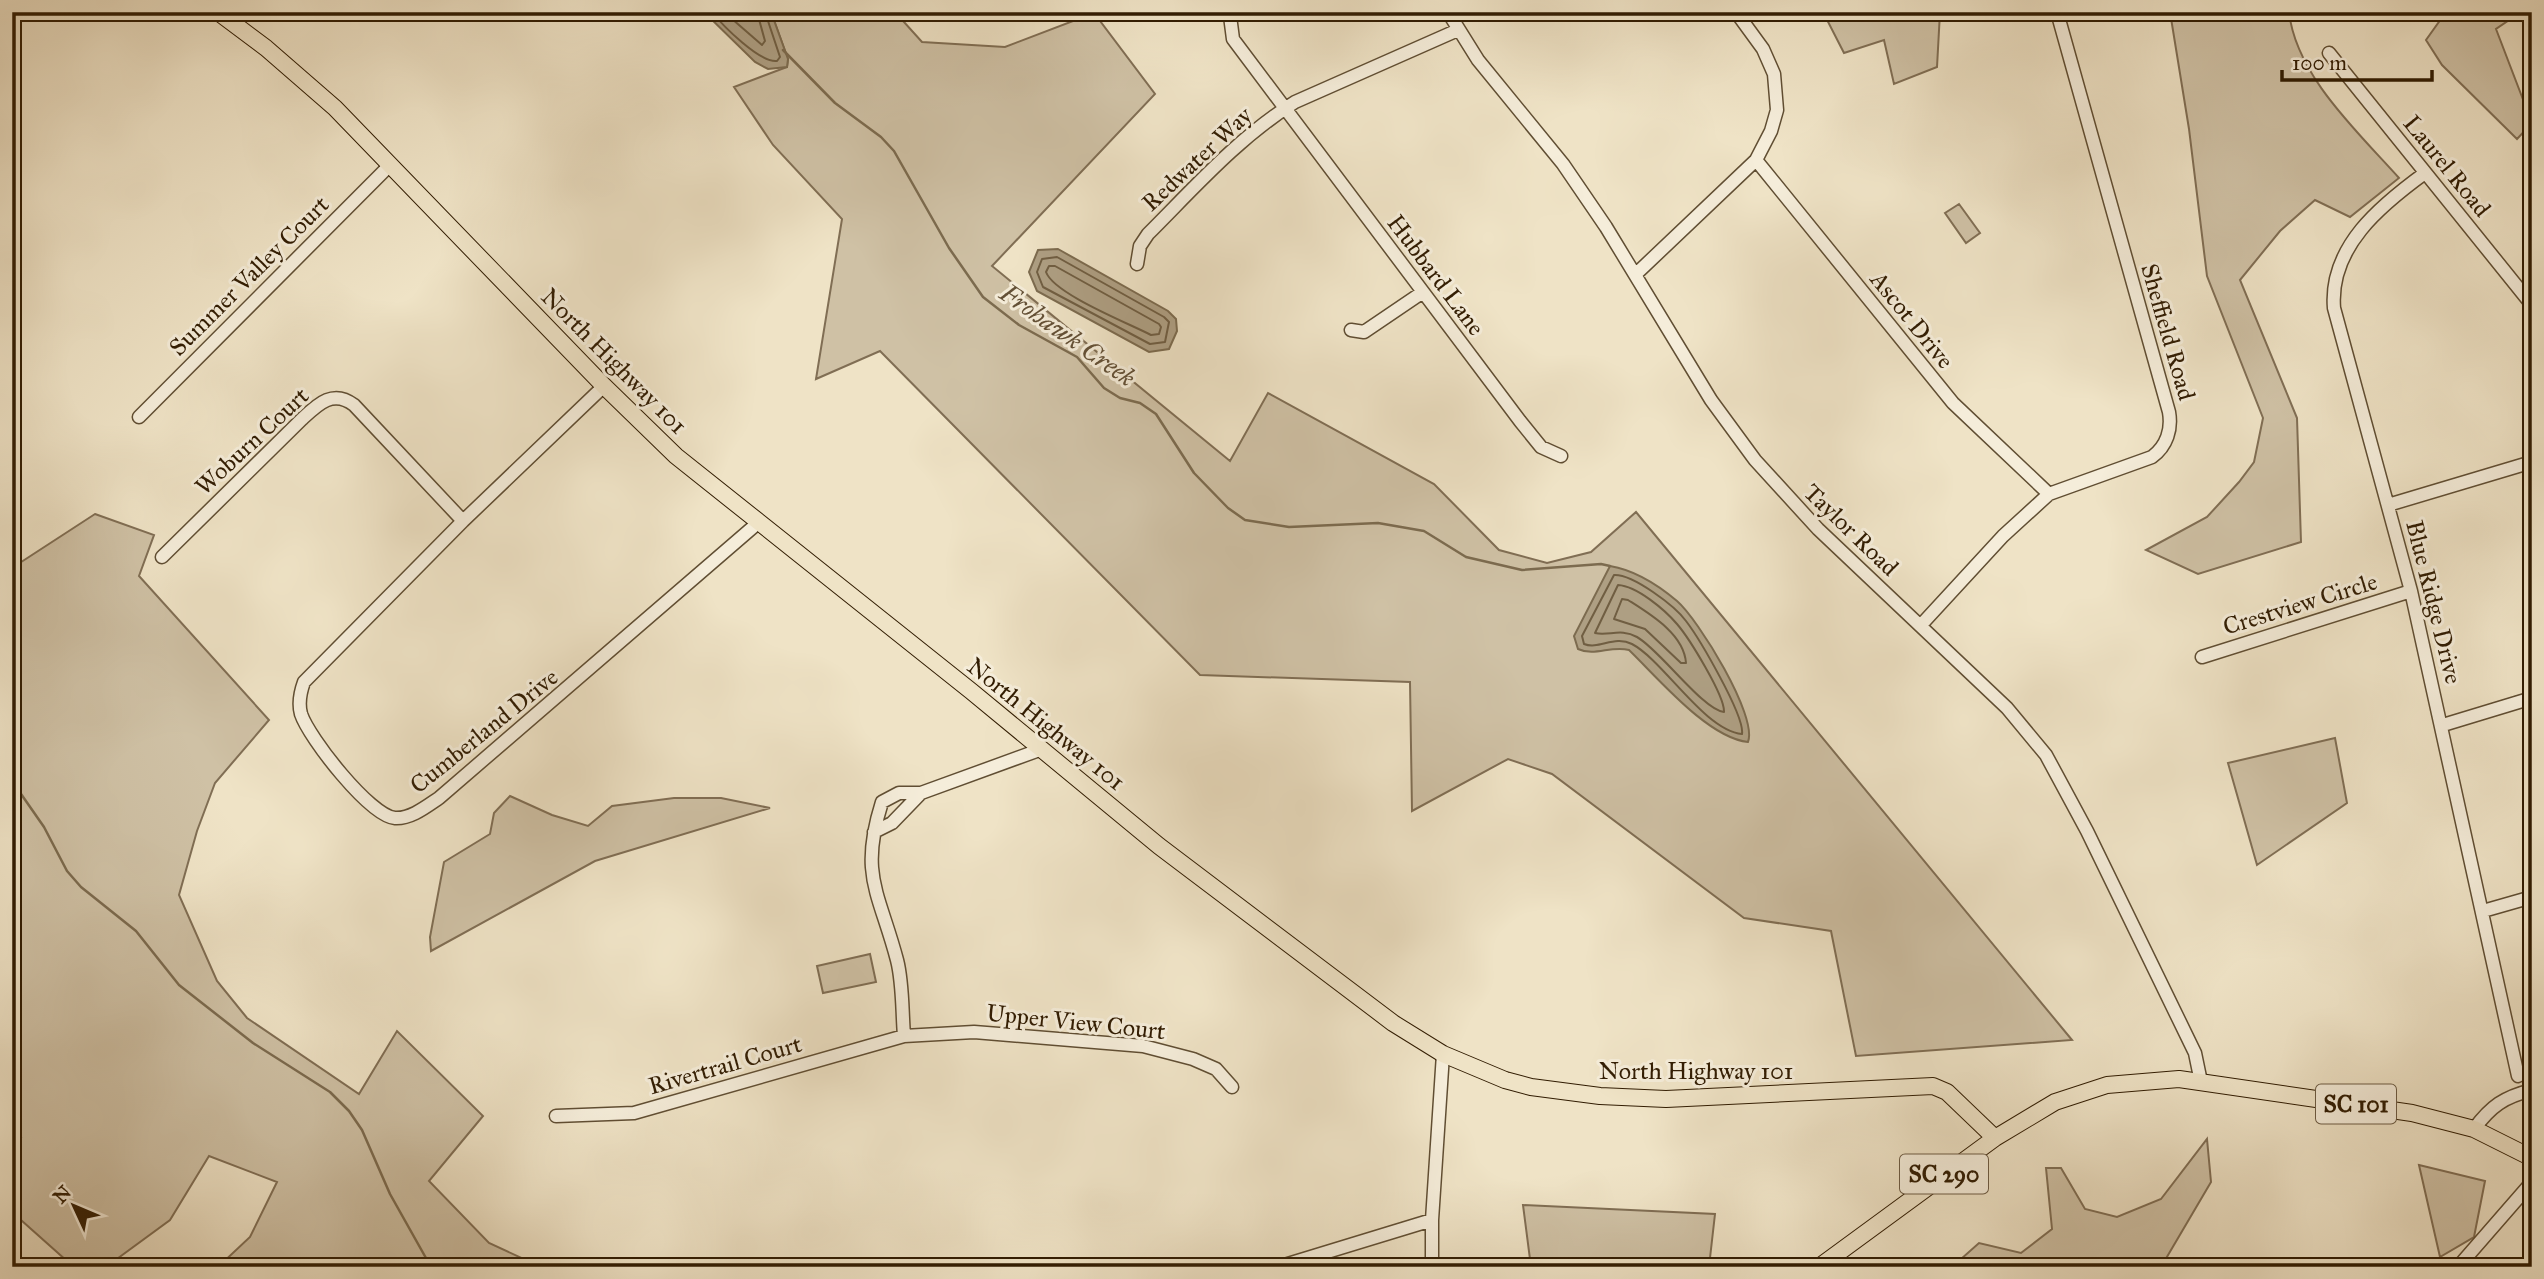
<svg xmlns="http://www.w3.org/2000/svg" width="2544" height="1279" font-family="'IM FELL Great Primer',serif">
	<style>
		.green { fill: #cfc1a5; stroke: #806e54; stroke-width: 2 }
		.water { fill: #ae9f83; stroke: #7c6b4f; stroke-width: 2 }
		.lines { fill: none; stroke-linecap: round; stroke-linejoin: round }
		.shore { stroke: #705e42; stroke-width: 2 }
		.stream { stroke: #7c6b4f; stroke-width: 2.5 }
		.minor-casing { stroke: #604e33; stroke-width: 15 }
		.major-casing { stroke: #311c02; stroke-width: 18 }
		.minor { stroke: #f5edda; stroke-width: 12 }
		.major { stroke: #efe3c6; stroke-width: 16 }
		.labels { text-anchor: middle; stroke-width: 6; stroke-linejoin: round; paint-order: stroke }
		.shield { fill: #f5edda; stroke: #6c5b43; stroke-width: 2 }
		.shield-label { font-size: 23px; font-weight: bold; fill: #311c02 }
		.street-label { font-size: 24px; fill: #311c02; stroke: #f5edda }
		.water-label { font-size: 26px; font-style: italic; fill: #635036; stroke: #f5edda }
	</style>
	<rect width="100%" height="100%" fill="#efe3c6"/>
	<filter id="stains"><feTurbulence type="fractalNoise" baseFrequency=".00286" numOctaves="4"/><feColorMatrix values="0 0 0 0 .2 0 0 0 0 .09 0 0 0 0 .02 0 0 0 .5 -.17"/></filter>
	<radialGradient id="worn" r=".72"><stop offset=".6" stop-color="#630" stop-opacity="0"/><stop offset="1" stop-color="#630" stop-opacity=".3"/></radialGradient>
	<!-- green -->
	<path class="green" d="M 771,12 L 895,12 L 922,42 L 1005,47 L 1094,13 L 1155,94 L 992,266 L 1230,461 L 1268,393 L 1434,484 L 1499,550 L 1547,563 L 1591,552 L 1636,512 L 2072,1040 L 1856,1056 L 1831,931 L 1744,918 L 1552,774 L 1508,759 L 1412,811 L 1410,682 L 1200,675 L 880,351 L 816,379 L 842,219 L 773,145 L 734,87 L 787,67 L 788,59 Z
		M 1823,12 L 1940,12 L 1937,67 L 1894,84 L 1884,40 L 1844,53 Z
		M 2170,12 L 2289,12 C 2296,76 2359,133 2399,178 L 2350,217 L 2315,200 L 2280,231 L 2240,280 L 2297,418 L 2301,542 L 2198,574 L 2146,550 L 2207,517 L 2239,482 L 2254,462 L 2263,418 L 2207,276 L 2189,129 Z
		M 2446,12 L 2521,12 L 2496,29 L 2532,123 L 2517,139 L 2442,65 L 2426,40 Z
		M 1959,204 L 1980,233 L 1966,243 L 1945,213 Z
		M 95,514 L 154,535 L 139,576 L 269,720 L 215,783 L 197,831 L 179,895 L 217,981 L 247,1018 L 359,1094 L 397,1031 L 483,1116 L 429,1181 L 489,1243 L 541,1267 L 218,1267 L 250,1237 L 277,1182 L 209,1156 L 170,1220 L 110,1264 L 67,1261 L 12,1212 L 12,1173 L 21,1138 L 12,1137 L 12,568 Z
		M 2335,738 L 2347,803 L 2257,865 L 2228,763 Z
		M 510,796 L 552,815 L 588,826 L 612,806 L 674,798 L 721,798 L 770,808 L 595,861 L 431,951 L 430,937 L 444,862 L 490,834 L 494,813 Z
		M 870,954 L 876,982 L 823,993 L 817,966 Z
		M 2207,1139 L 2211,1182 L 2161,1267 L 1952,1267 L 1979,1243 L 2021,1253 L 2052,1229 L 2046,1168 L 2061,1168 L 2085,1209 L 2117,1217 L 2161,1199 Z
		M 2419,1165 L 2485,1181 L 2474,1237 L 2440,1257 Z
		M 1523,1205 L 1715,1214 L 1710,1258 L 1704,1267 L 1531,1267 Z"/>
	<!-- water -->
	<path class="water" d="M 704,12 L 771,12 L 788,59 L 787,67 L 768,69 L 755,62 Z
		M 1058,249 L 1168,311 L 1176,319 L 1177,331 L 1169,349 L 1149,352 L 1037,291 L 1029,272 L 1038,250 Z
		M 1610,566 C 1634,570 1658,585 1677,601 C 1698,619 1758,716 1748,742 C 1708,738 1658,678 1629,650 C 1611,645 1595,657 1578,649 L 1574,636 Z"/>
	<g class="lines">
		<!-- shore -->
		<path class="shore" d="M 712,12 C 723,26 760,63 777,61 L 780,57 L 765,12
			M 724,12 L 762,45 L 765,41 L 757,12
			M 1057,257 L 1164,317 L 1169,322 L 1165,342 L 1150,344 L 1043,287 L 1037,272 L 1042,259 Z
			M 1049,266 L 1055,266 L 1159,324 L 1161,327 L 1159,334 L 1151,335 C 1128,323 1054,294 1046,272 Z
			M 1614,575 C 1633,574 1675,606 1686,621 C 1699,638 1745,716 1742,734 C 1704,730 1664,661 1632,644 C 1614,635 1599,650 1584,644 L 1582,636 Z
			M 1618,585 C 1637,586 1665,610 1677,624 C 1689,638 1725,696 1724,712 C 1703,710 1659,649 1637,637 C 1621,628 1609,636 1595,633 Z
			M 1622,599 L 1628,600 C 1650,614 1684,634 1686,663 L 1681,663 L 1645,629 L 1614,619 Z"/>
		<!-- stream -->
		<path class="stream" d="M 783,50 L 835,103 L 881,137 L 894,151 L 949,248 L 983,297 L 1019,325 L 1077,357 L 1104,388 L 1120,398 L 1140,403 L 1156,414 L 1194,473 L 1228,508 L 1245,520 L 1289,527 L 1378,523 L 1424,531 L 1466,557 L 1522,570 L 1601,564 L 1610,566
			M 12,781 L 44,827 L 67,871 L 81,887 L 136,931 L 179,985 L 253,1043 L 330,1092 L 349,1111 L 362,1130 L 390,1194 L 431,1267"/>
		<!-- minor casing -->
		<g class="minor-casing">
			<path id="minor" d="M 1448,12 L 1478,60 L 1563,164 L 1606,227 L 1711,400 L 1755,460 L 1818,529 L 2007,708 L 2046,755 L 2087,831 L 2195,1053 L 2201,1082
				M 1230,16 L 1233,39 L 1520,421 L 1541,447 L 1561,456
				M 2329,53 L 2532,305
				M 1756,160 L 1953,403 L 2049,494
				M 2425,173 C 2381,205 2329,247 2334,308 L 2411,591 L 2518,1076
				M 1137,264 L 1140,246 L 1148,234 C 1195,187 1238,138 1295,102 L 1458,30
				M 1636,274 L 1756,160 L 1771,131 L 1777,110 L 1774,74 L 1763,49 L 1736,12
				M 1351,330 L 1364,332 L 1423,292
				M 604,386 L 463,521 L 304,682 C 300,693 298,703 301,714 C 309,738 370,816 395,818 C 411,819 427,806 439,798 L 759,522
				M 139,417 L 390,165
				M 2388,505 L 2532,462
				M 162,557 L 302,419 C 318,404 333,389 354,405 L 463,521
				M 1921,625 L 2003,536 L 2049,494 L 2152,457 C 2167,446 2172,429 2169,412 L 2057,12
				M 2202,657 L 2411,591
				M 2443,725 L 2532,698
				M 874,832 L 892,823 L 921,793
				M 2483,911 L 2532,897
				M 904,1036 C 902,1011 903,983 897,960 C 879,892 859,875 882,802 L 899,793 L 921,793 L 1042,749
				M 556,1116 L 634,1113 L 904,1036 L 974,1032 L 1143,1046 L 1193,1059 L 1216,1069 L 1232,1087
				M 2474,1129 C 2491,1106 2504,1097 2532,1090
				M 1278,1267 L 1432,1220
				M 1432,1267 L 1432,1220 L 1443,1054
				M 2458,1267 L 2532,1182"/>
		</g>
		<!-- major casing -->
		<g class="major-casing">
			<path id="major" d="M 218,12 L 266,48 L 335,108 L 604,386 L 676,456 L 971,691 L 1159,846 L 1393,1023 L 1443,1054 L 1505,1080 L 1531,1087 L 1600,1096 L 1666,1099 L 1933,1086 L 1947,1092 L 1995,1138
				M 1819,1267 L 1995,1138 L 2055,1102 L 2107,1085 L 2179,1079 L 2412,1113 L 2474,1129 L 2532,1158"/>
		</g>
		<!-- minor -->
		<use href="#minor" class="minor"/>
		<!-- major -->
		<use href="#major" class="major"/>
	</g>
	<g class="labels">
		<!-- shield labels -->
		<g class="shield">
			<rect x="2316" y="1084.5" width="80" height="39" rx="5"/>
			<rect x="1900" y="1154.5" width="88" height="39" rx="5"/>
		</g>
		<g class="shield-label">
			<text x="2356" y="1112">SC 101</text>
			<text x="1944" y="1182">SC 290</text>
		</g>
		<!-- street labels -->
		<g class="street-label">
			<text transform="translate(1197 159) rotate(-43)" y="8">Redwater Way</text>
			<text transform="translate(2447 166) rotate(51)" y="8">Laurel Road</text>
			<text transform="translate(1436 275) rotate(53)" y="8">Hubbard Lane</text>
			<text transform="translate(249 276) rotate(-45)" y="8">Summer Valley Court</text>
			<text transform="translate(1912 320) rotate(51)" y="8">Ascot Drive</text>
			<text transform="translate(2168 332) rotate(74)" y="8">Sheffield Road</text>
			<text transform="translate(614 361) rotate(45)" y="8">North Highway 101</text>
			<text transform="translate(252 441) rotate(-43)" y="8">Woburn Court</text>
			<text transform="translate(1851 530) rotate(44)" y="8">Taylor Road</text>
			<text transform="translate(2434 602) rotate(76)" y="8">Blue Ridge Drive</text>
			<text transform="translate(2300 604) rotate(-17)" y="8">Crestview Circle</text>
			<text transform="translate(1046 724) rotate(39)" y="8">North Highway 101</text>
			<text transform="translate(484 731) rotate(-39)" y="8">Cumberland Drive</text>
			<text transform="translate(1076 1022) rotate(6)" y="8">Upper View Court</text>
			<text transform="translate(725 1065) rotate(-16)" y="8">Rivertrail Court</text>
			<text x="1696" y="1079">North Highway 101</text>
		</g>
		<!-- water labels -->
		<g class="water-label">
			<text transform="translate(1068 335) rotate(35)" y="9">Frohawk Creek</text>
		</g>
	</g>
	<!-- margin -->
	<rect width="2544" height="1279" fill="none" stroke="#efe3c6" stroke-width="42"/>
	<rect x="14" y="14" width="2516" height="1251" fill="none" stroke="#311c02" stroke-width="3.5"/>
	<rect x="21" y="21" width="2502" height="1237" fill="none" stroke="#311c02" stroke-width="2"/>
	<!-- north arrow -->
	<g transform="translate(74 1206) rotate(314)" stroke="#f5edda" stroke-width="5" paint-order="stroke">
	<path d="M0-5L12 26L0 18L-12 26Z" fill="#311c02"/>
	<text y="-10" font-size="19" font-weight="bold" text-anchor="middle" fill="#311c02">N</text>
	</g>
	<!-- scale -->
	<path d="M2282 70v10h150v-10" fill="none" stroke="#311c02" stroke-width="3.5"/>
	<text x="2292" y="70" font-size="21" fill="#311c02" stroke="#f5edda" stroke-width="5" paint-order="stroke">100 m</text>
	<rect width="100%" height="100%" filter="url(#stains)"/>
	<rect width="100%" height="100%" fill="url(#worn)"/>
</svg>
